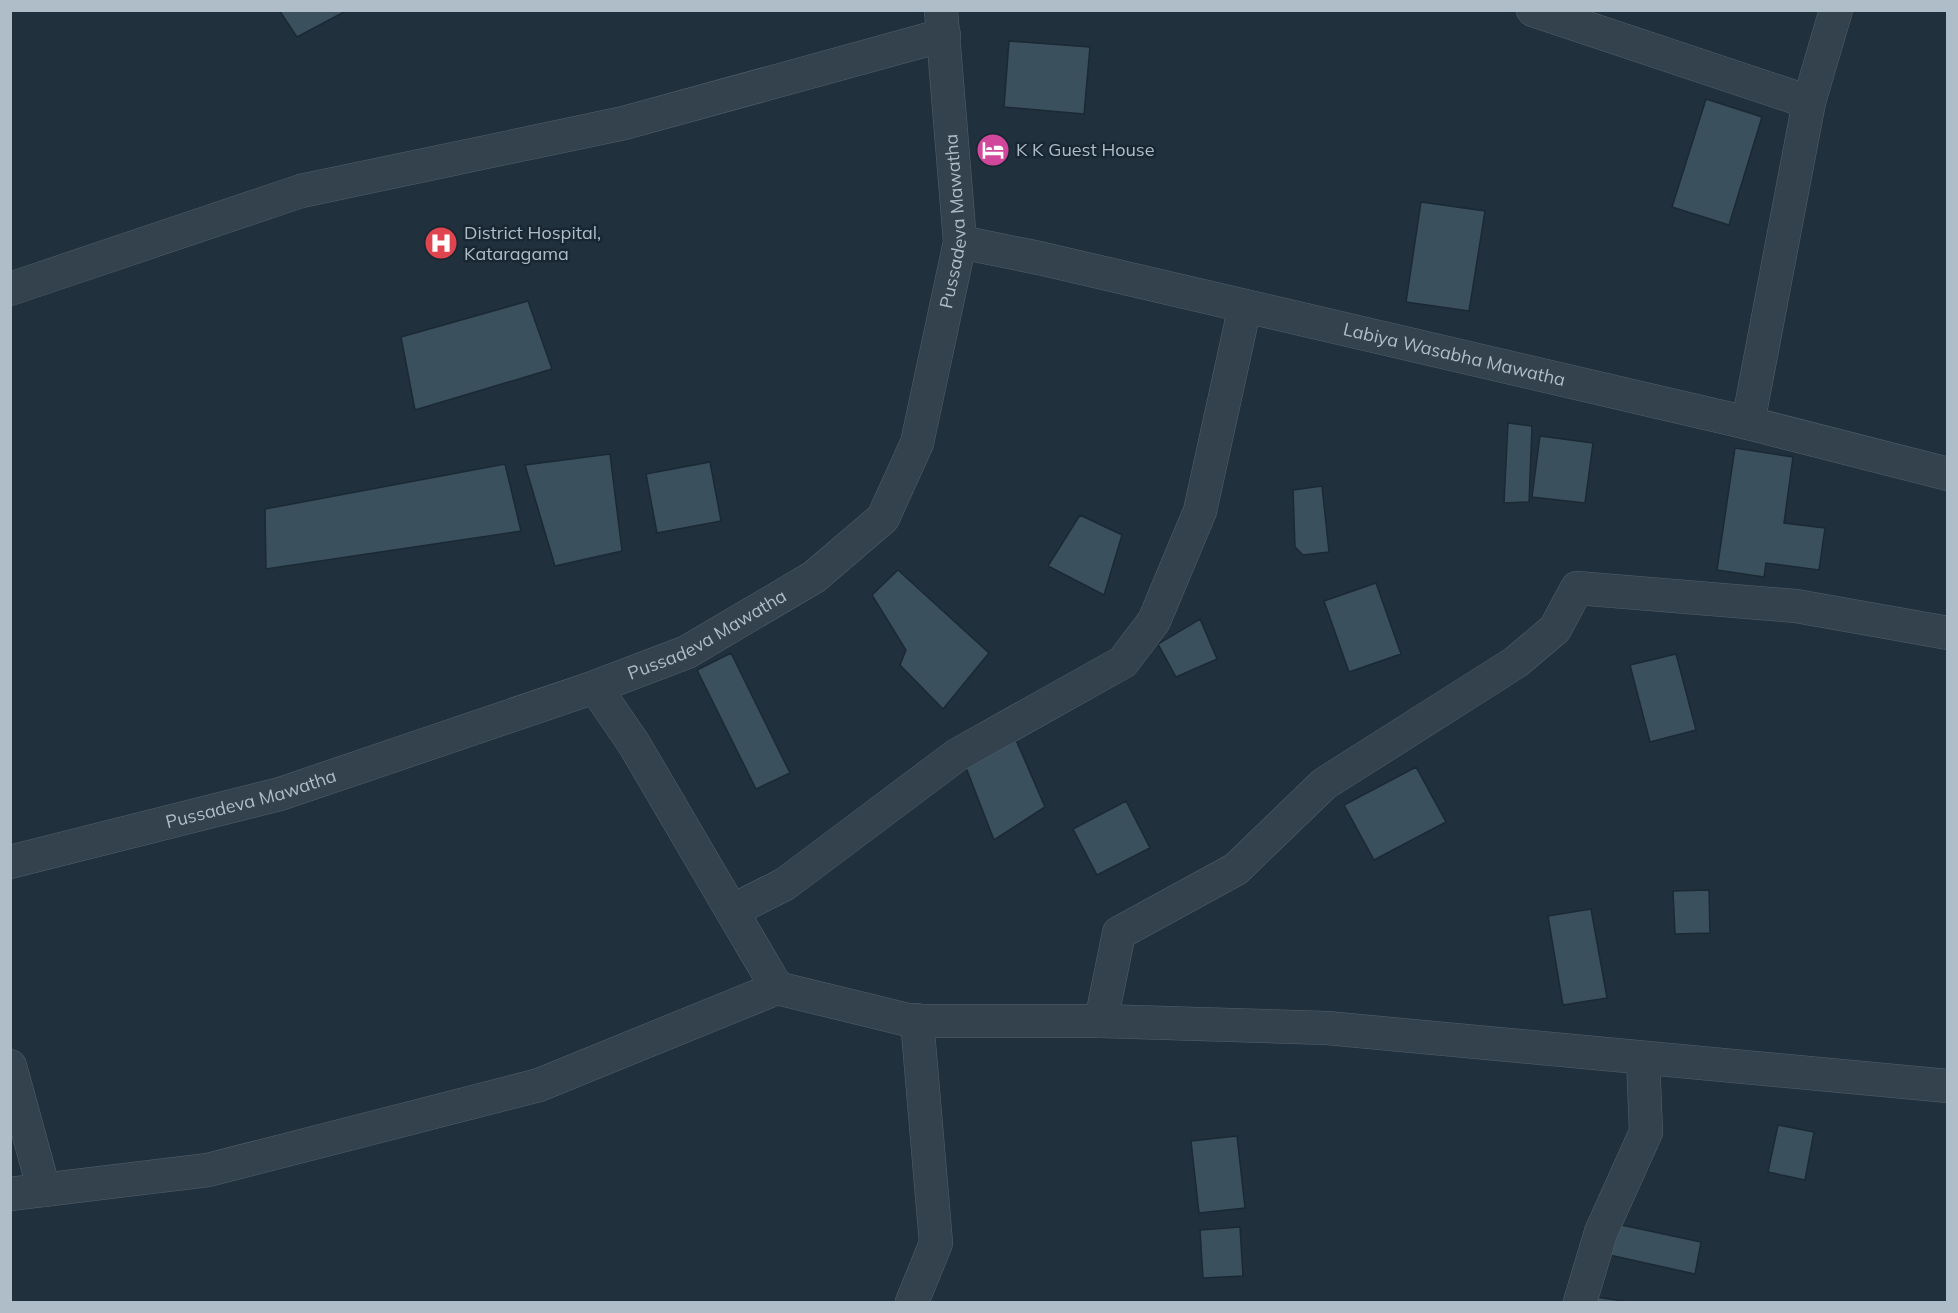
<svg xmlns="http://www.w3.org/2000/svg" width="1958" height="1313" font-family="Mulish,sans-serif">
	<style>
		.building { fill: #3b505d; stroke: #1b2934; stroke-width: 1.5 }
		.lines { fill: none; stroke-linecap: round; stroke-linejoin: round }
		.minor-casing { stroke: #52606b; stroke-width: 34 }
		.minor { stroke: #34424d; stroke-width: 33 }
		.labels { text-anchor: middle; stroke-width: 5; stroke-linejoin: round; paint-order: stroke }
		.poi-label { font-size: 18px; fill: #afbdc9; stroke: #192732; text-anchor: start }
		.street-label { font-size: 18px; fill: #afbdc9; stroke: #192732 }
	</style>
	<rect width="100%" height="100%" fill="#20313d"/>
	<!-- building -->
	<path class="building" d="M 279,10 L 346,10 L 346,11 L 297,37 Z
		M 1009,41 L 1090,47 L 1084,114 L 1004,107 Z
		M 1706,99 L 1762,117 L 1729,225 L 1672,207 Z
		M 1421,202 L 1485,211 L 1469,311 L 1406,302 Z
		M 528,301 L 552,369 L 415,410 L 401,337 Z
		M 1508,423 L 1532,426 L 1529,502 L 1504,503 Z
		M 1540,436 L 1593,443 L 1585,503 L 1532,497 Z
		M 1735,448 L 1793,457 L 1784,523 L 1825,528 L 1819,570 L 1766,563 L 1764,577 L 1717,570 Z
		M 610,454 L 622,551 L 555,566 L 525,465 Z
		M 710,462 L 721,521 L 657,533 L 646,474 Z
		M 505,464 L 521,531 L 266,569 L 265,509 Z
		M 1322,486 L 1329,552 L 1303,555 L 1295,547 L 1293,490 Z
		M 1080,515 L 1122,535 L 1104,595 L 1048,566 Z
		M 898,570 L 989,653 L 943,709 L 900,665 L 906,650 L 872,595 Z
		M 1376,583 L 1401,654 L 1349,672 L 1324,601 Z
		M 1200,619 L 1217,659 L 1176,677 L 1158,644 Z
		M 731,653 L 790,773 L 756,789 L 697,670 Z
		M 1676,654 L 1696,730 L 1650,742 L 1630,665 Z
		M 1016,740 L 1045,807 L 994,840 L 965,765 Z
		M 1416,767 L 1446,822 L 1374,860 L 1344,805 Z
		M 1126,801 L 1150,848 L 1097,875 L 1073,829 Z
		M 1709,890 L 1710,933 L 1675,934 L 1673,891 Z
		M 1591,909 L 1607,998 L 1563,1005 L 1548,916 Z
		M 1778,1125 L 1814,1132 L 1805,1180 L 1768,1172 Z
		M 1237,1136 L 1245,1208 L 1199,1213 L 1191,1141 Z
		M 1612,1223 L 1701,1242 L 1695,1274 L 1605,1254 Z
		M 1240,1227 L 1243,1276 L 1203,1278 L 1200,1230 Z
		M 1589,1296 L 1630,1302 L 1588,1302 Z"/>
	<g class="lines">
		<!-- minor casing -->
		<g class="minor-casing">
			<g id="minor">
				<path d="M 1533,10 L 1809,102"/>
				<path id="s1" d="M 960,242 L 1039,258 L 1748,423 L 1948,474"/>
				<path d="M 10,289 L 301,191 L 624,123 L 944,35"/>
				<path d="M 1748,423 L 1809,102 L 1836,10"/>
				<path d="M 595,687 L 634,744 L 777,988"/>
				<path id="s2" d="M 10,862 L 280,794 L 595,687 L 687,652 L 814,577 L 883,518 L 917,443 L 960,242 L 941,10"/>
				<path d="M 732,911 L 785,884 L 957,755 L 1123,662 L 1154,621 L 1200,511 L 1245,306"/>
				<path d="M 1101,1021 L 1119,933 L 1236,869 L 1324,784 L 1516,662 L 1555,629 L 1577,588 L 1796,606 L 1948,633"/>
				<path d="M 10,1066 L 44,1190"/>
				<path d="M 10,1194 L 208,1170 L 539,1085 L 777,988 L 912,1021 L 1101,1021 L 1327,1028 L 1948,1086"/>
				<path d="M 912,1302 L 936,1243 L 917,1020"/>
				<path d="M 1580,1302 L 1601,1232 L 1646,1132 L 1643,1058"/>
			</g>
		</g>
		<!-- minor -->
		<use href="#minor" class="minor"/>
	</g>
	<!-- icons -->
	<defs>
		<g id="hotel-disc" transform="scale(1.725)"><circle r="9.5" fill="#d1479c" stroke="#192732"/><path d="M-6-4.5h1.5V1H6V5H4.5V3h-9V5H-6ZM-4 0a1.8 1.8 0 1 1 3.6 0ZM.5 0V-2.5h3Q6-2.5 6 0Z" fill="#fff"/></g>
		<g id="hospital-disc" transform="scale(1.725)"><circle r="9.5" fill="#e0444e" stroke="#192732"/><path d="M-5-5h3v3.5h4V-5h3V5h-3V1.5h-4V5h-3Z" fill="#fff"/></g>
	</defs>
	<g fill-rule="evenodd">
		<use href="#hotel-disc" x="993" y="150"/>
		<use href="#hospital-disc" x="441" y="243"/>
	</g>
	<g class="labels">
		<!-- poi labels -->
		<g class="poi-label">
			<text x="1016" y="156">K K Guest House</text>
			<text x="464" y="239">District Hospital,<tspan x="464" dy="21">Kataragama</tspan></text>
		</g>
		<!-- street labels -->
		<g class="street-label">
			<text dy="6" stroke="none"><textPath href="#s2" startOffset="1256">Pussadeva Mawatha</textPath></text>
			<text dy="6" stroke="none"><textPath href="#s1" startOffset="507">Labiya Wasabha Mawatha</textPath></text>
			<text dy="6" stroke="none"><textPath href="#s2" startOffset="735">Pussadeva Mawatha</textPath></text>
			<text dy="6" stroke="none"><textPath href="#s2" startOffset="249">Pussadeva Mawatha</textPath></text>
		</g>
	</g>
	<!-- border -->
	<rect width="1958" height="1313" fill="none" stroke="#afbdc9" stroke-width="24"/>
</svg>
